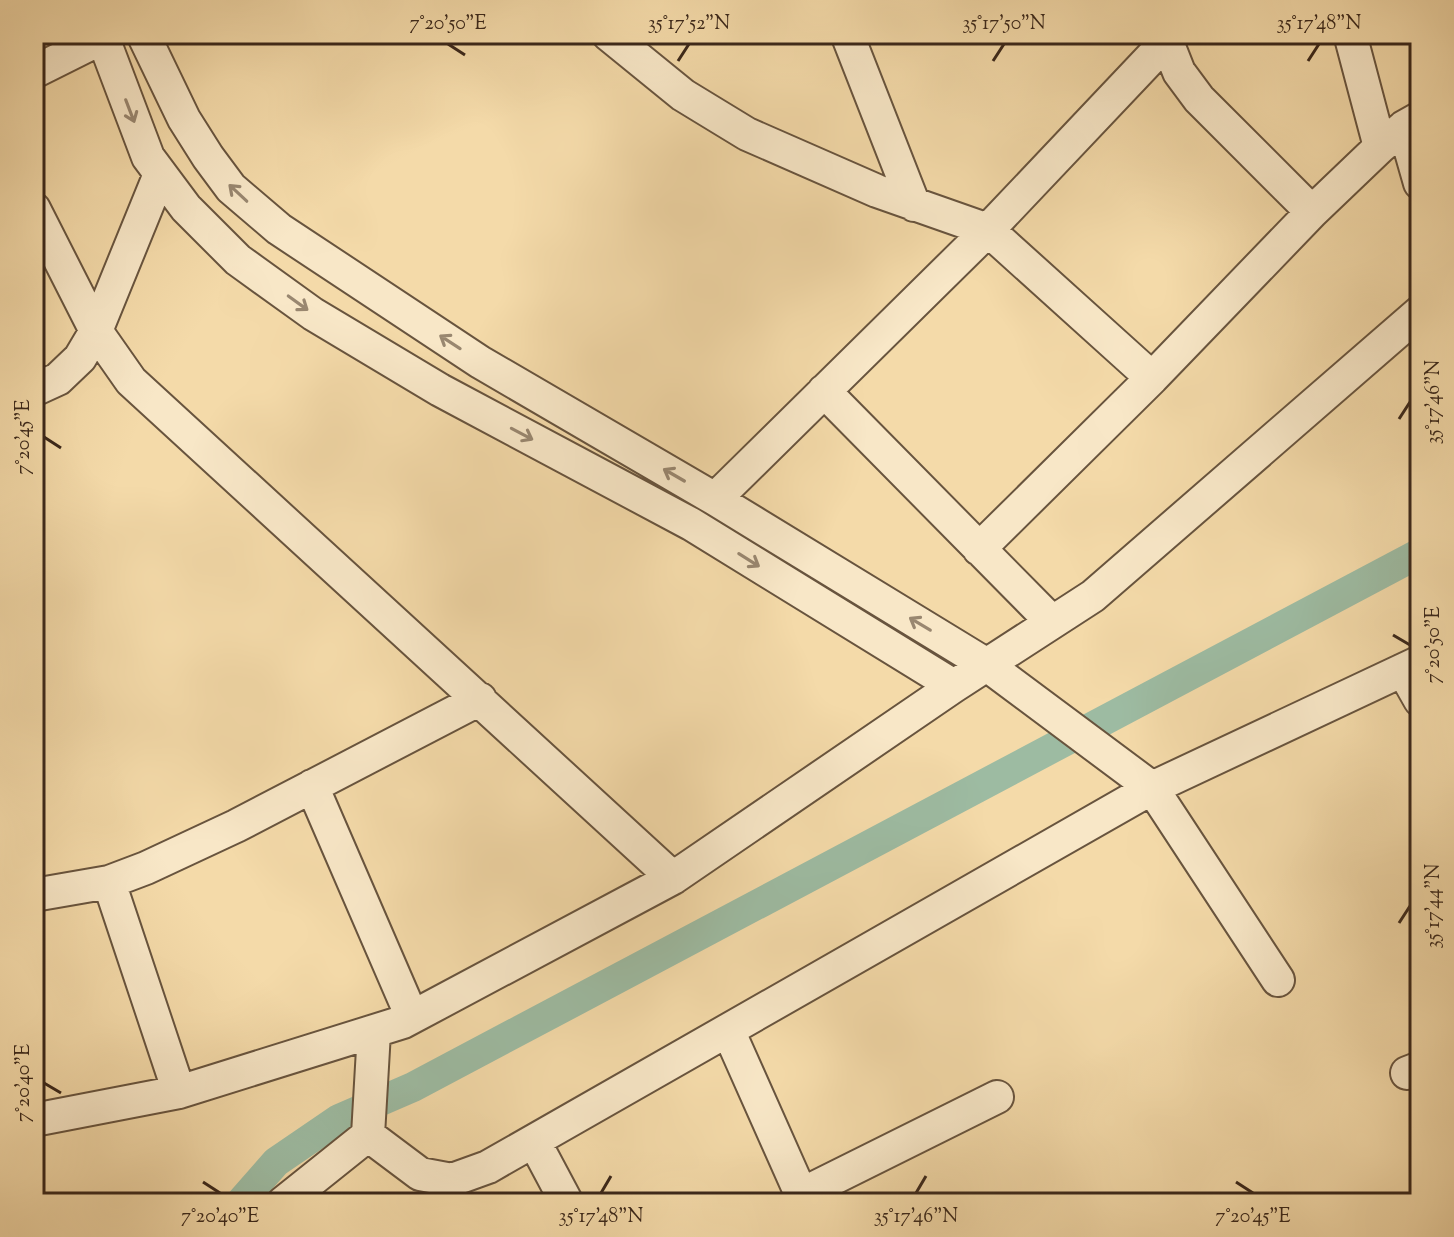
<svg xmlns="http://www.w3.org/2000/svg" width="1454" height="1237" font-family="'Sorts Mill Goudy',serif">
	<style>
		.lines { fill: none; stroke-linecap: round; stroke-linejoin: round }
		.canal { stroke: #9dbba2; stroke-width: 30 }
		.street-casing { stroke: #68543e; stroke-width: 36 }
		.street { stroke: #f8e7c7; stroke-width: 32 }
		.oneway { stroke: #998770 }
		.ticks { fill: none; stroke: #3a271a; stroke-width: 3 }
		.neatline { fill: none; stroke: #3a271a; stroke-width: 3 }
		.ticks-label { font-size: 20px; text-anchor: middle; fill: #3a271a }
	</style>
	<rect width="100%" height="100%" fill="#f4daa9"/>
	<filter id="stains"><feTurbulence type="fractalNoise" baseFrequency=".0025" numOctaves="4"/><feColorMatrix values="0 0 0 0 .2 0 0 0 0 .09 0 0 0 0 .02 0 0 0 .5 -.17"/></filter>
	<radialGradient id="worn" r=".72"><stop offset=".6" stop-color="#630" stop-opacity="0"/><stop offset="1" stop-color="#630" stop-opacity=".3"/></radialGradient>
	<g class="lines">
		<!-- canal -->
		<path class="canal" d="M 240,1203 L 276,1162 L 339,1119 L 413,1087 L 1420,553"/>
		<!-- street casing -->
		<g class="street-casing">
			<path id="street" d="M 143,34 L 184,119 L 208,157 L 231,188 L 279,229 L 480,362 L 715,499 L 987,665 L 1152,788 L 1278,980
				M 608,34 L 683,95 L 747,134 L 877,191 L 988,230 L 1152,378
				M 847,34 L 914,205
				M 1164,34 L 1179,72 L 1199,99 L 1312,212
				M 1350,34 L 1380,147
				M 103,38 L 148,157 L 186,208 L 238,260 L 313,314 L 440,390 L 691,524 L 954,686
				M 34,72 L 110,34
				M 1404,127 L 1420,183
				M 34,209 L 96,331 L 131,381 L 673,878
				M 34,390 L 58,379 L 80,358 L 96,331 L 160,174
				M 824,391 L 1052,622
				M 715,499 L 988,230 L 1166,42
				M 979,549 L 1152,378 L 1312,212 L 1380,147 L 1404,127 L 1420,118
				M 1403,670 L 1420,700
				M 312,786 L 412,1017
				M 109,882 L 179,1092
				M 34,895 L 109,882 L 146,868 L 236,826 L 480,699
				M 728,1030 L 805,1203
				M 1407,1073 L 1420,1068
				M 34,1120 L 179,1092 L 403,1022 L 673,878 L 954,686 L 1093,596 L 1420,312
				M 368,1135 L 420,1174 L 452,1180 L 488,1167 L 1152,788 L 1420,662
				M 534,1141 L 567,1203
				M 802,1194 L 997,1097
				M 283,1203 L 368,1135 L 374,1032"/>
		</g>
		<!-- street -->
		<use href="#street" class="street"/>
	</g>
	<!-- one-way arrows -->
	<defs><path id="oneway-shaft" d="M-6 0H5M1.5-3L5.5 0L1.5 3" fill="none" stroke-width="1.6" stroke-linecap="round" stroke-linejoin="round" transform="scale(2)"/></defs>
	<g class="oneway">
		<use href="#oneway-shaft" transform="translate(130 111) rotate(69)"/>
		<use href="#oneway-shaft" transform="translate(238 193) rotate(-137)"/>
		<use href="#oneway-shaft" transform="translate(298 303) rotate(36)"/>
		<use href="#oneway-shaft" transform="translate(450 342) rotate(-147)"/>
		<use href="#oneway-shaft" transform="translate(522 434) rotate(28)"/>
		<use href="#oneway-shaft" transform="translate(674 475) rotate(-150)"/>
		<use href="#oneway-shaft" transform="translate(749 560) rotate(32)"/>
		<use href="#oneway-shaft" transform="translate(920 624) rotate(-149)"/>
	</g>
	<!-- ticks -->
	<path class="ticks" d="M 448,44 L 465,55M 678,61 L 689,44M 993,61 L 1004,44M 1308,61 L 1319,44M 1399,419 L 1410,402M 44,437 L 61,448M 1393,635 L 1410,645M 1399,923 L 1410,906M 44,1083 L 61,1093M 203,1182 L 220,1193M 1236,1182 L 1253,1193M 601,1193 L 611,1176M 916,1193 L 926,1176"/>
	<!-- margin -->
	<rect width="1454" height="1237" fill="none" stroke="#f4daa9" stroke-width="88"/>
	<rect x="44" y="44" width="1366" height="1149" class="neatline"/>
	<g class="ticks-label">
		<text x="448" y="29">7°20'50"E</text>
		<text x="689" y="29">35°17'52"N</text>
		<text x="1004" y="29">35°17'50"N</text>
		<text x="1319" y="29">35°17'48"N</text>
		<text transform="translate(1432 402) rotate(-90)" y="7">35°17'46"N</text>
		<text transform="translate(22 437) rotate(-90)" y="7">7°20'45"E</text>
		<text transform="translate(1432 645) rotate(-90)" y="7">7°20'50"E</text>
		<text transform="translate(1432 906) rotate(-90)" y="7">35°17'44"N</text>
		<text transform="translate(22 1083) rotate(-90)" y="7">7°20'40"E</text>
		<text x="220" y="1222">7°20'40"E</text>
		<text x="601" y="1222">35°17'48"N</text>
		<text x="916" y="1222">35°17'46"N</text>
		<text x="1253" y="1222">7°20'45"E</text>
	</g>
	<rect width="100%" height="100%" filter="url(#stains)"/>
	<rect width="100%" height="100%" fill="url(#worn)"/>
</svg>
